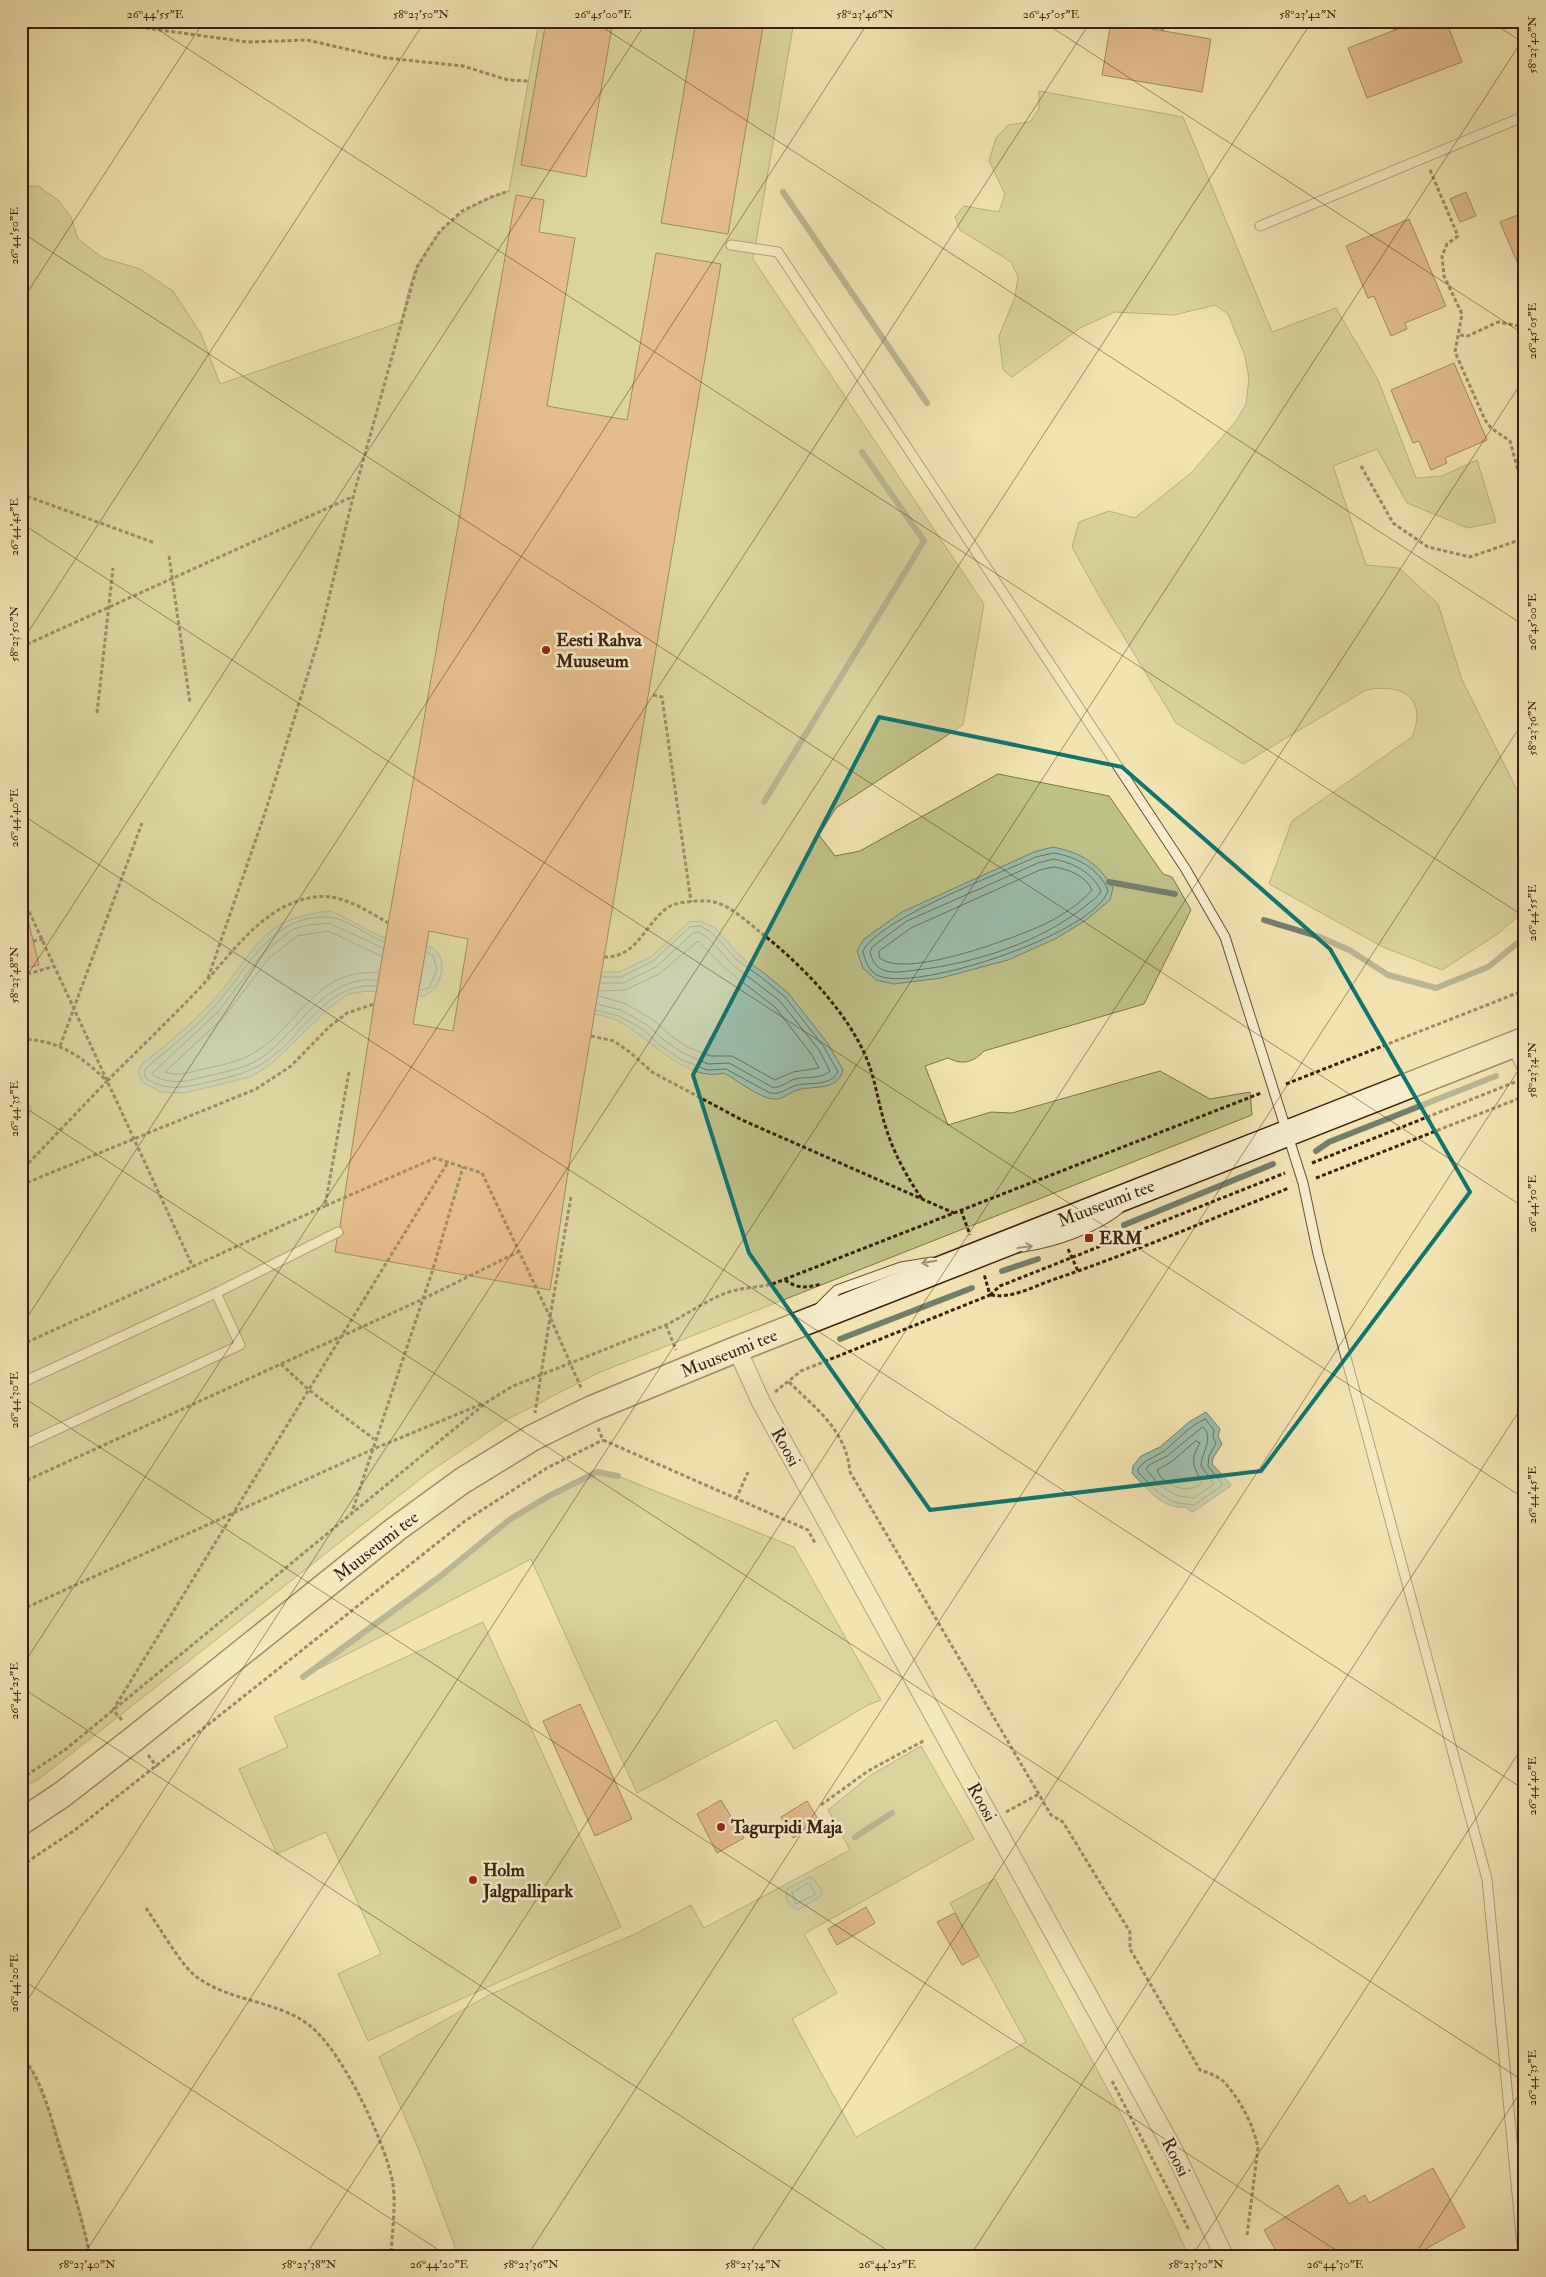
<svg xmlns="http://www.w3.org/2000/svg" width="1546" height="2277" font-family="'IM FELL Double Pica',serif">
	<style>
		.green { fill: #bfc288; stroke: #7d704a }
		.water { fill: #9bbeaa; stroke: #757e6b }
		.lines { fill: none; stroke-linecap: round; stroke-linejoin: round }
		.shore { stroke: #6b6e5b; stroke-width: 1 }
		.stream { stroke: #757e6b; stroke-width: 6 }
		.building { fill: #d38c64; stroke: #3b1f0c; fill-rule: evenodd }
		.lane-casing { stroke: #695035; stroke-width: 11 }
		.street-casing { stroke: #695035; stroke-width: 20 }
		.secondary-casing { stroke: #3b1f0c; stroke-width: 28 }
		.path { stroke: #3b1f0c; stroke-width: 3; stroke-dasharray: 4 2.5; stroke-linecap: butt }
		.lane { stroke: #f7edcc; stroke-width: 9 }
		.street { stroke: #f7edcc; stroke-width: 18 }
		.secondary { stroke: #f7edcc; stroke-width: 25 }
		.oneway { stroke: #a29076 }
		.marked { fill: none; stroke: #0f766e; stroke-width: 4; stroke-linejoin: round }
		.ticks { fill: none; stroke: #3b1f0c; stroke-width: 1; stroke-opacity: 0.45 }
		.poi-dot { fill: #8f2418; stroke: #f7edcc; stroke-width: 2 }
		.labels { text-anchor: middle; stroke-width: 5; stroke-linejoin: round; paint-order: stroke }
		.poi-label { font-size: 18px; font-weight: bold; fill: #3b1f0c; stroke: #f7edcc; text-anchor: start }
		.street-label { font-size: 18px; fill: #3b1f0c; stroke: #f7edcc }
		.neatline { fill: none; stroke: #3b1f0c; stroke-width: 2 }
		.ticks-label { font-size: 12px; text-anchor: middle; fill: #3b1f0c }
	</style>
	<rect width="100%" height="100%" fill="#f2e3b1"/>
	<filter id="stains"><feTurbulence type="fractalNoise" baseFrequency=".004" numOctaves="4"/><feColorMatrix values="0 0 0 0 .2 0 0 0 0 .09 0 0 0 0 .02 0 0 0 .5 -.17"/></filter>
	<radialGradient id="worn" r=".72"><stop offset=".6" stop-color="#630" stop-opacity="0"/><stop offset="1" stop-color="#630" stop-opacity=".3"/></radialGradient>
	<!-- green -->
	<path class="green" d="M 539,21 L 794,21 L 753,259 L 984,604 L 963,725 L 836,808 L 819,835 L 835,856 L 860,851 L 998,774 L 1109,796 L 1163,874 L 1172,877 L 1191,910 L 1144,1004 L 984,1051 C 973,1063 962,1065 948,1058 L 925,1066 L 948,1125 L 991,1112 L 1012,1113 L 1160,1071 L 1210,1099 L 1250,1092 L 1252,1115 L 598,1373 L 506,1420 L 428,1473 L 39,1779 L 21,1789 L 21,1124 L 30,1116 L 27,1101 L 21,1097 L 21,186 L 38,186 L 58,200 L 71,217 L 78,239 L 103,258 L 140,269 L 173,291 L 201,334 L 220,384 L 401,322 C 406,304 409,283 417,267 C 436,228 468,204 509,191 Z
		M 1039,91 L 1183,117 L 1272,332 L 1336,308 L 1378,380 L 1416,478 L 1442,476 L 1477,460 L 1496,522 L 1468,528 L 1407,503 L 1377,449 L 1333,466 L 1366,565 L 1399,568 L 1438,604 L 1462,680 L 1525,806 L 1525,910 L 1499,933 L 1442,970 L 1383,947 L 1269,884 L 1292,821 L 1412,737 C 1428,698 1403,683 1366,690 L 1243,764 L 1176,723 L 1098,594 L 1072,547 L 1079,522 L 1109,511 L 1135,518 L 1191,473 L 1237,420 L 1246,404 L 1249,379 L 1245,356 L 1228,314 L 1215,305 L 1174,315 L 1115,312 L 1082,327 L 1012,377 L 1003,370 L 999,336 L 1015,297 L 1018,277 L 1011,262 L 960,230 L 955,217 L 964,206 L 999,212 L 1005,194 L 989,161 L 996,138 L 1008,125 L 1030,122 L 1039,109 Z
		M 597,1472 L 618,1476 L 794,1547 L 881,1700 L 868,1705 L 794,1749 L 776,1720 L 637,1793 L 531,1559 L 303,1677 L 442,1575 L 509,1520 L 547,1497 Z
		M 483,1622 L 621,1927 L 368,2041 L 338,1974 L 381,1954 L 326,1832 L 277,1854 L 239,1769 L 288,1747 L 274,1717 Z
		M 921,1746 L 974,1839 L 804,1934 L 837,1993 L 792,2019 L 856,2137 L 1026,2042 L 950,1903 L 995,1879 L 1123,2118 L 1189,2256 L 456,2256 L 454,2244 L 419,2150 L 379,2057 L 491,1994 L 633,1935 L 691,1905 L 704,1928 L 850,1850 L 828,1810 L 871,1775 Z
		M 27,2061 C 56,2122 77,2190 90,2256 L 21,2256 L 21,2062 Z"/>
	<!-- water -->
	<path class="water" d="M 1053,847 C 1082,853 1098,863 1113,888 L 1110,900 L 1086,920 L 1055,939 L 1008,960 L 941,978 L 894,984 L 876,980 L 863,968 L 857,951 L 864,939 L 902,912 L 1034,852 Z
		M 331,911 C 355,922 377,937 402,944 C 413,947 428,942 436,951 C 449,965 439,991 423,996 L 368,991 L 348,994 L 328,1009 L 270,1065 L 250,1077 L 185,1093 L 161,1092 L 142,1082 L 138,1072 L 141,1065 C 164,1046 189,1027 210,1004 C 255,956 255,918 331,911 Z
		M 700,921 L 714,927 L 741,957 L 764,973 L 789,994 L 828,1044 L 843,1070 C 837,1092 814,1085 797,1090 C 786,1094 781,1102 768,1098 C 753,1093 738,1081 724,1073 C 687,1083 650,1038 620,1022 C 609,1016 594,1014 582,1011 L 573,972 L 619,972 L 651,957 L 689,922 Z
		M 21,1098 L 27,1101 L 32,1111 L 21,1124 Z
		M 1206,1412 L 1220,1429 L 1218,1436 L 1222,1444 L 1213,1458 L 1212,1464 L 1230,1483 L 1231,1486 L 1193,1512 L 1185,1507 C 1163,1510 1146,1488 1132,1473 L 1133,1466 L 1141,1456 L 1160,1447 L 1189,1422 Z
		M 810,1877 L 815,1880 L 822,1891 L 821,1896 L 798,1910 C 789,1906 784,1898 787,1889 Z"/>
	<g class="lines">
		<!-- shore -->
		<path class="shore" d="M 1054,853 C 1077,857 1098,868 1108,890 C 1098,932 919,992 879,976 C 869,972 865,961 863,951 C 879,919 998,874 1036,857 Z
			M 1054,859 C 1073,863 1092,872 1101,891 C 1099,896 1093,900 1088,904 C 1042,942 976,963 917,970 C 906,971 894,974 883,970 C 875,967 872,959 870,952 L 872,947 L 907,921 L 1038,863 Z
			M 1054,867 C 1068,869 1086,876 1092,890 C 1080,904 1061,916 1045,924 C 1017,937 902,981 879,957 L 879,951 L 911,928 L 1040,870 Z
			M 378,973 C 318,967 300,1023 257,1051 C 240,1062 222,1065 203,1069 C 191,1072 177,1077 165,1072 L 224,1017 L 269,958 L 297,936 L 328,931 L 381,956
			M 377,980 C 325,975 300,1029 264,1056 C 246,1069 224,1072 203,1077 C 185,1082 168,1085 151,1074 L 218,1012 L 263,953 L 293,929 L 309,925 L 329,923 L 383,948
			M 376,986 C 326,981 302,1038 265,1062 C 247,1074 226,1078 204,1083 C 184,1088 163,1091 146,1078 L 144,1072 L 146,1068 C 168,1049 194,1030 214,1007 C 248,970 269,915 328,917 C 344,917 368,936 384,942
			M 420,990 L 429,988 L 437,969 L 433,955 L 427,952
			M 599,996 L 626,1004 L 652,1019 L 670,1035 L 687,1047 L 711,1056 L 732,1056 L 775,1080 L 793,1072 L 819,1068 L 812,1055 L 775,1007 L 728,971 L 698,941 L 659,974 L 625,990 L 600,991
			M 597,1004 L 621,1010 L 647,1025 L 665,1041 L 683,1053 L 708,1064 L 729,1063 L 772,1087 C 781,1089 787,1081 795,1079 C 808,1076 819,1080 830,1071 L 819,1050 L 780,1001 L 734,966 L 707,937 L 698,932 L 693,933 L 656,967 L 623,983 L 601,983
			M 596,1010 L 619,1016 L 644,1030 L 661,1046 L 680,1059 L 707,1070 L 726,1069 L 770,1093 C 782,1095 786,1088 797,1085 C 811,1082 829,1087 838,1072 L 824,1047 L 785,997 L 761,977 L 738,961 L 711,932 L 700,926 L 690,927 L 653,961 L 621,977 L 602,977
			M 1205,1419 L 1214,1430 L 1213,1437 L 1216,1443 L 1209,1456 L 1208,1466 L 1223,1485 L 1194,1505 C 1188,1504 1180,1504 1175,1502 C 1160,1496 1149,1484 1138,1472 L 1138,1469 C 1145,1459 1154,1458 1164,1451 C 1178,1440 1189,1426 1205,1419 Z
			M 1203,1427 C 1215,1438 1201,1453 1201,1466 L 1214,1484 L 1194,1498 L 1178,1496 L 1160,1486 L 1146,1469 L 1149,1465 L 1167,1456 Z
			M 1196,1441 L 1200,1443 C 1189,1461 1194,1466 1202,1483 C 1188,1495 1164,1487 1157,1470 L 1171,1462 Z
			M 809,1883 L 816,1894 L 796,1904 L 792,1893 Z"/>
		<!-- stream -->
		<path class="stream" d="M 783,192 L 927,403
			M 764,802 L 924,541 L 862,452
			M 1109,882 L 1175,894
			M 1264,920 L 1320,937 L 1351,951 L 1388,975 L 1436,988 L 1488,967 L 1525,937
			M 1316,1151 L 1329,1142 L 1496,1076
			M 1124,1225 L 1273,1164
			M 1002,1271 L 1038,1259
			M 840,1339 L 972,1288
			M 303,1677 L 442,1575 L 509,1520 L 547,1497 L 597,1472 L 618,1476
			M 855,1837 L 892,1813"/>
	</g>
	<!-- building -->
	<path class="building" d="M 546,21 L 613,21 L 586,177 L 521,165 Z
		M 696,21 L 764,21 L 728,234 L 661,223 Z
		M 1419,21 L 1446,21 L 1462,62 L 1367,98 L 1348,48 Z
		M 1111,22 L 1211,39 L 1202,92 L 1102,75 Z
		M 1466,192 L 1476,216 L 1460,222 L 1450,199 Z
		M 516,195 L 544,200 L 539,232 L 575,238 L 547,406 L 627,420 L 656,253 L 721,264 L 571,1153 L 550,1290 L 335,1252 L 337,1239 L 344,1233 L 340,1226 L 374,1004 ZM 429,931 L 468,939 L 453,1031 L 413,1024 Z
		M 1525,212 L 1525,280 L 1500,222 Z
		M 1409,219 L 1446,306 L 1405,323 L 1407,329 L 1391,336 L 1374,296 L 1368,298 L 1346,246 Z
		M 1454,363 L 1487,440 L 1445,458 L 1447,463 L 1431,470 L 1419,441 L 1413,443 L 1391,390 Z
		M 27,916 L 39,965 L 21,969 L 21,917 Z
		M 580,1704 L 632,1819 L 595,1836 L 543,1721 Z
		M 721,1800 L 744,1838 L 717,1853 L 697,1814 Z
		M 807,1801 L 820,1822 L 793,1838 L 781,1817 Z
		M 866,1907 L 875,1923 L 837,1945 L 828,1929 Z
		M 955,1913 L 979,1956 L 962,1965 L 937,1922 Z
		M 1433,2168 L 1465,2227 L 1413,2256 L 1279,2256 L 1264,2230 L 1338,2185 L 1349,2204 L 1365,2195 L 1369,2203 Z"/>
	<g class="lines">
		<!-- lane casing -->
		<g class="lane-casing">
			<path id="lane" d="M 1260,226 L 1525,116
				M 731,245 L 778,252 L 1185,868 L 1225,937 L 1303,1183 L 1318,1254 L 1487,1879 L 1523,2256
				M 1512,1046 L 1525,1075
				M 1023,1247 C 1053,1243 1096,1228 1119,1209
				M 819,1308 L 837,1290 L 901,1267 L 932,1262
				M 21,1383 L 216,1293 L 338,1232
				M 21,1446 L 240,1345 L 216,1293"/>
		</g>
		<!-- street casing -->
		<g class="street-casing">
			<path id="street" d="M 737,1349 L 761,1402 L 1174,2151 L 1224,2256"/>
		</g>
		<!-- secondary casing -->
		<g class="secondary-casing">
			<path id="secondary" d="M 21,1822 L 63,1794 L 135,1738 L 396,1529 L 462,1481 L 532,1438 L 591,1409 L 737,1349 L 1525,1040"/>
		</g>
		<!-- path -->
		<path class="path" d="M 94,21 L 248,42 L 307,40 L 386,58 L 463,66 L 508,80 L 529,81
			M 1391,21 L 1395,30
			M 1162,31 L 1163,21
			M 1430,170 L 1458,236 L 1447,244 L 1442,256 L 1444,276 L 1462,314 L 1455,352 L 1485,420 L 1491,428 L 1510,441 L 1525,496
			M 1460,335 L 1468,336 L 1498,322 L 1525,327
			M 1361,466 L 1393,523 L 1428,547 L 1470,557 L 1525,538
			M 21,494 L 155,543
			M 169,556 L 190,703
			M 21,647 L 352,497
			M 653,695 L 662,697 L 691,902
			M 97,713 L 113,568
			M 21,894 L 193,1267
			M 33,941 L 43,939
			M 604,957 C 637,958 645,924 667,908 C 677,901 696,901 708,901 C 727,902 746,921 760,932 C 801,964 849,1013 868,1062 C 876,1083 879,1107 886,1128 C 894,1154 907,1177 922,1199
			M 21,976 L 55,966
			M 208,978 L 265,813 L 320,635 L 353,497 L 417,267 L 440,231 L 462,211 L 491,197 L 509,191
			M 591,1036 L 614,1041 L 631,1053 L 652,1072 L 742,1120 L 954,1213
			M 21,1039 C 59,1040 81,1056 107,1081 L 21,1171
			M 60,1046 L 142,823
			M 349,1072 L 325,1206 L 435,1158 L 482,1173 L 550,1317 L 535,1413
			M 107,1081 C 137,1051 167,1022 196,992 C 231,956 261,905 314,897 C 341,893 366,910 388,923
			M 1286,1084 L 1525,990
			M 1312,1163 L 1515,1082
			M 1316,1178 L 1525,1096
			M 21,1185 L 256,1089 L 291,1066 L 329,1027 L 347,1013 L 374,1004
			M 571,1197 L 550,1317 L 582,1390
			M 961,1210 L 970,1235
			M 1068,1249 L 1078,1271
			M 785,1280 C 798,1289 806,1288 821,1284
			M 990,1295 L 1000,1286 L 1285,1173
			M 991,1295 C 1011,1299 1033,1287 1052,1280 C 1132,1253 1211,1219 1289,1188
			M 666,1325 L 676,1350
			M 21,1345 L 325,1206
			M 281,1364 L 309,1390 L 374,1439
			M 789,1382 C 817,1410 846,1430 850,1472 L 1051,1815 L 1063,1822 L 1130,1932 L 1130,1949 L 1200,2070 C 1209,2073 1218,2076 1224,2082 C 1240,2099 1254,2126 1258,2148 L 1247,2235
			M 775,1392 L 801,1371 L 990,1295 L 984,1274
			M 598,1428 L 603,1440 L 808,1530 L 815,1543
			M 21,1483 L 423,1299 L 520,1251
			M 736,1499 L 748,1472
			M 351,1515 L 433,1269 L 463,1167
			M 21,1610 L 371,1450 L 484,1403
			M 122,1720 L 113,1710 L 448,1162
			M 148,1755 L 157,1767
			M 21,1779 L 66,1749 L 487,1402 L 513,1386 L 666,1325 C 688,1314 706,1300 729,1292 C 744,1287 760,1288 775,1283 L 1261,1093
			M 821,1805 L 868,1771 L 925,1740
			M 1006,1812 L 1039,1794
			M 21,1866 L 75,1830 L 465,1521 L 547,1468 L 603,1440
			M 146,1908 C 158,1925 179,1961 192,1973 C 225,2002 275,1999 309,2025 C 342,2050 386,2143 393,2184 C 396,2207 392,2232 391,2256
			M 21,2055 C 43,2080 51,2118 60,2149 C 71,2185 83,2220 90,2256
			M 1112,2081 L 1189,2230"/>
		<!-- lane -->
		<use href="#lane" class="lane"/>
		<!-- street -->
		<use href="#street" class="street"/>
		<!-- secondary -->
		<use href="#secondary" class="secondary"/>
	</g>
	<!-- one-way arrows -->
	<defs><path id="oneway-shaft" d="M-6 0H5M1.5-3L5.5 0L1.5 3" fill="none" stroke-width="1.6" stroke-linecap="round" stroke-linejoin="round" transform="scale(1.25)"/></defs>
	<g class="oneway">
		<use href="#oneway-shaft" transform="translate(1025 1247) rotate(-8)"/>
		<use href="#oneway-shaft" transform="translate(929 1262) rotate(170)"/>
	</g>
	<!-- marked area -->
	<path d="M0 0H1546V2277H0ZM 879,717 L 1122,767 L 1330,949 L 1470,1192 L 1261,1471 L 930,1510 L 749,1253 L 693,1075 Z" fill="#f2e3b1" fill-opacity=".55" fill-rule="evenodd"/>
	<path class="marked" d="M 879,717 L 1122,767 L 1330,949 L 1470,1192 L 1261,1471 L 930,1510 L 749,1253 L 693,1075 Z"/>
	<!-- ticks -->
	<path class="ticks" d="M 145,21 L 1525,917M 593,21 L 1525,626M 1042,21 L 1525,335M 1490,21 L 1525,44M 21,232 L 1525,1208M 21,302 L 204,21M 21,523 L 1525,1499M 21,643 L 425,21M 21,814 L 1525,1790M 21,985 L 647,21M 21,1105 L 1525,2082M 21,1327 L 869,21M 21,1396 L 1345,2256M 21,1668 L 1091,21M 21,1687 L 896,2256M 21,1979 L 448,2256M 21,2010 L 1312,21M 83,2256 L 1525,36M 305,2256 L 1525,377M 527,2256 L 1525,719M 748,2256 L 1525,1060M 970,2256 L 1525,1402M 1192,2256 L 1525,1743M 1414,2256 L 1525,2085"/>
	<!-- markers -->
	<g class="poi-dot">
		<circle cx="546" cy="650" r="5"/>
		<rect x="1084" y="1233" width="10" height="10" rx="2.5"/>
		<circle cx="721" cy="1827" r="5"/>
		<circle cx="473" cy="1880" r="5"/>
	</g>
	<g class="labels">
		<!-- poi labels -->
		<g class="poi-label">
			<text x="556" y="646">Eesti Rahva<tspan x="556" dy="21">Muuseum</tspan></text>
			<text x="1099" y="1244">ERM</text>
			<text x="731" y="1833">Tagurpidi Maja</text>
			<text x="483" y="1876">Holm<tspan x="483" dy="21">Jalgpallipark</tspan></text>
		</g>
		<!-- street labels -->
		<g class="street-label">
			<text transform="translate(1106 1203) rotate(-21)" y="6">Muuseumi tee</text>
			<text transform="translate(729 1353) rotate(-22)" y="6">Muuseumi tee</text>
			<text transform="translate(786 1447) rotate(61)" y="6">Roosi</text>
			<text transform="translate(376 1546) rotate(-38)" y="6">Muuseumi tee</text>
			<text transform="translate(982 1802) rotate(61)" y="6">Roosi</text>
			<text transform="translate(1176 2157) rotate(63)" y="6">Roosi</text>
		</g>
	</g>
	<!-- margin -->
	<rect width="1546" height="2277" fill="none" stroke="#f2e3b1" stroke-width="55"/>
	<rect x="28" y="28" width="1490" height="2222" class="neatline"/>
	<g class="ticks-label">
		<text x="155" y="18">26°44'55"E</text>
		<text x="421" y="18">58°23'50"N</text>
		<text x="603" y="18">26°45'00"E</text>
		<text x="865" y="18">58°23'46"N</text>
		<text x="1051" y="18">26°45'05"E</text>
		<text x="1308" y="18">58°23'42"N</text>
		<text transform="translate(1532 45) rotate(-90)" y="4">58°23'40"N</text>
		<text transform="translate(14 236) rotate(-90)" y="4">26°44'50"E</text>
		<text transform="translate(1532 331) rotate(-90)" y="4">26°45'05"E</text>
		<text transform="translate(14 527) rotate(-90)" y="4">26°44'45"E</text>
		<text transform="translate(1532 622) rotate(-90)" y="4">26°45'00"E</text>
		<text transform="translate(14 634) rotate(-90)" y="4">58°23'50"N</text>
		<text transform="translate(1532 728) rotate(-90)" y="4">58°23'36"N</text>
		<text transform="translate(14 818) rotate(-90)" y="4">26°44'40"E</text>
		<text transform="translate(1532 913) rotate(-90)" y="4">26°44'55"E</text>
		<text transform="translate(14 975) rotate(-90)" y="4">58°23'48"N</text>
		<text transform="translate(1532 1070) rotate(-90)" y="4">58°23'34"N</text>
		<text transform="translate(14 1109) rotate(-90)" y="4">26°44'35"E</text>
		<text transform="translate(1532 1204) rotate(-90)" y="4">26°44'50"E</text>
		<text transform="translate(14 1400) rotate(-90)" y="4">26°44'30"E</text>
		<text transform="translate(1532 1495) rotate(-90)" y="4">26°44'45"E</text>
		<text transform="translate(14 1691) rotate(-90)" y="4">26°44'25"E</text>
		<text transform="translate(1532 1786) rotate(-90)" y="4">26°44'40"E</text>
		<text transform="translate(14 1983) rotate(-90)" y="4">26°44'20"E</text>
		<text transform="translate(1532 2078) rotate(-90)" y="4">26°44'35"E</text>
		<text x="87" y="2268">58°23'40"N</text>
		<text x="309" y="2268">58°23'38"N</text>
		<text x="439" y="2268">26°44'20"E</text>
		<text x="531" y="2268">58°23'36"N</text>
		<text x="753" y="2268">58°23'34"N</text>
		<text x="887" y="2268">26°44'25"E</text>
		<text x="1196" y="2268">58°23'30"N</text>
		<text x="1335" y="2268">26°44'30"E</text>
	</g>
	<rect width="100%" height="100%" filter="url(#stains)"/>
	<rect width="100%" height="100%" fill="url(#worn)"/>
</svg>
